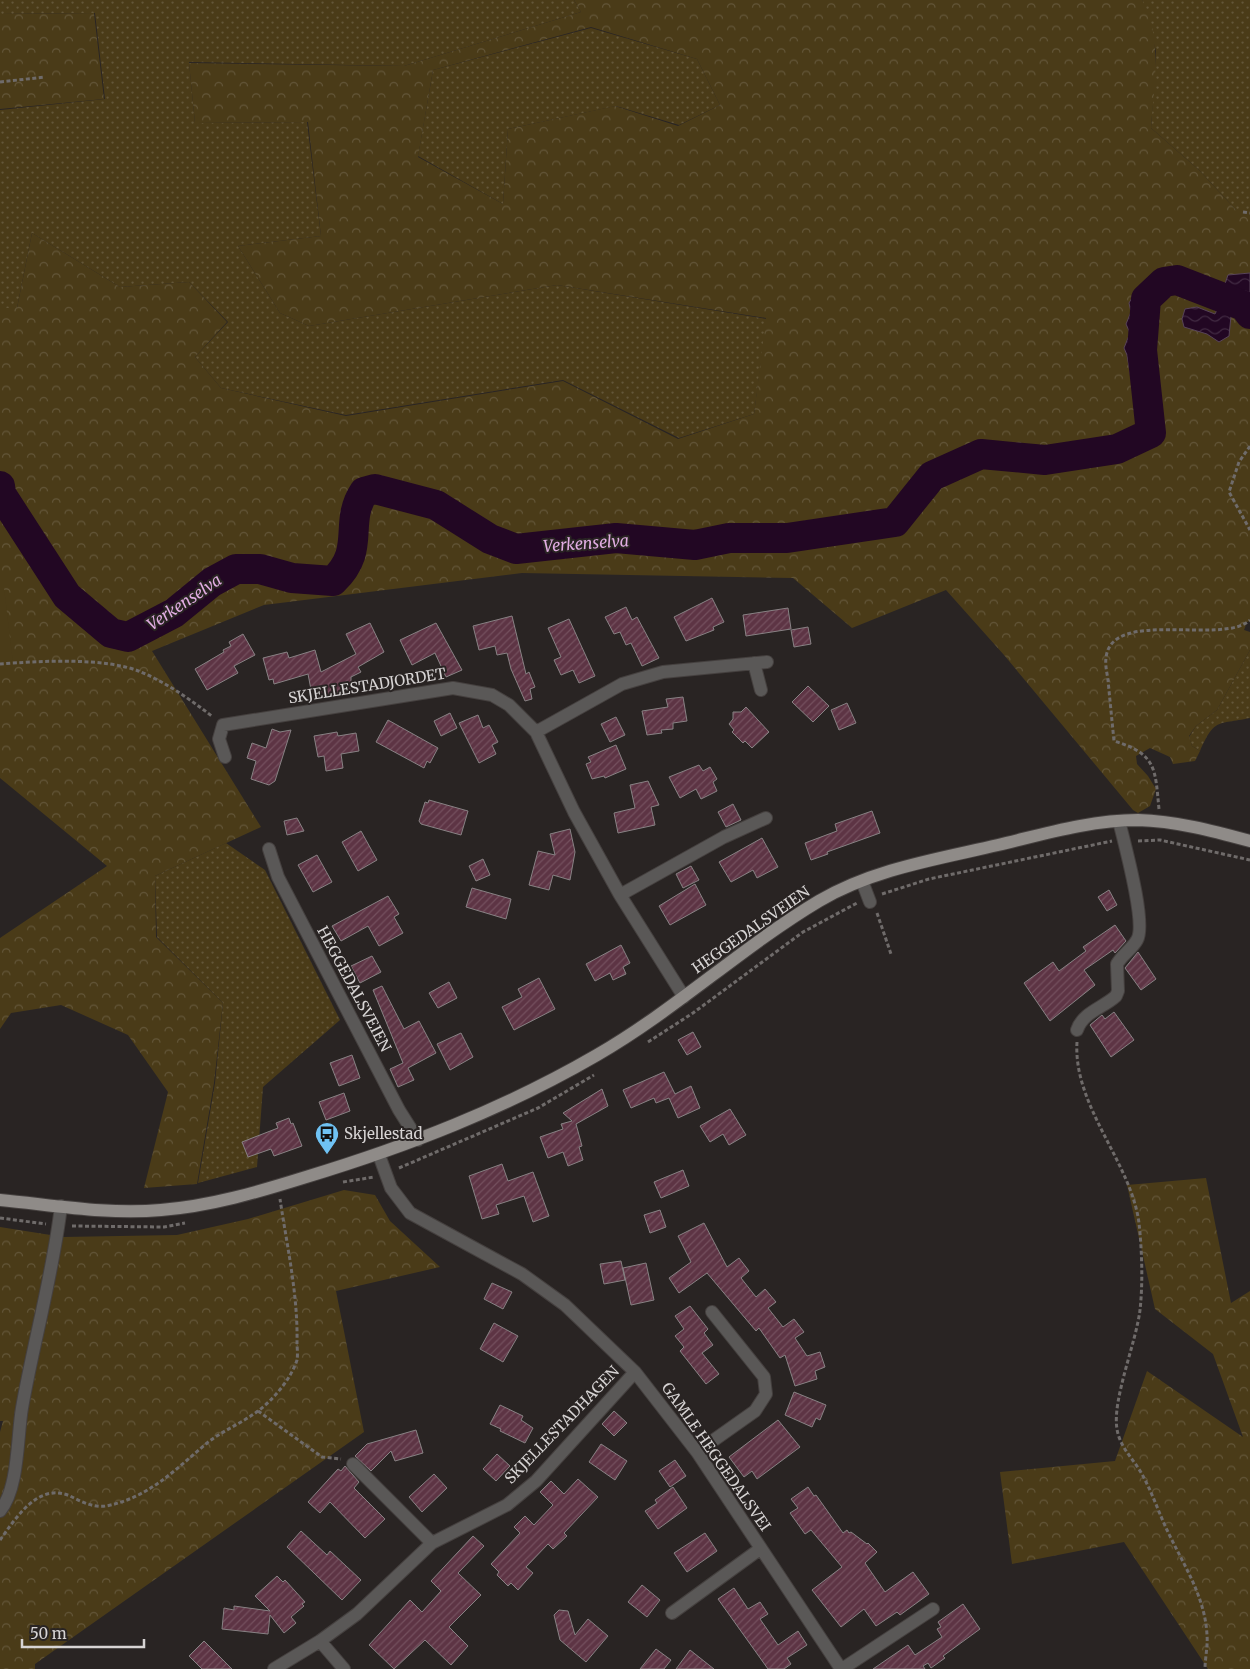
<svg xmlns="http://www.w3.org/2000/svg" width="1250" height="1669" font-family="Merriweather,serif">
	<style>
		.grass { fill: url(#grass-dots) }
		.forest { fill: url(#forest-crowns); fill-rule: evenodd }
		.park { fill: #4a3b18 }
		.water { fill: url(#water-waves); stroke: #584458 }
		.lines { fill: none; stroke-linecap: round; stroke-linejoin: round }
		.river { stroke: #220723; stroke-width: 30 }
		.building { fill: url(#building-hatch); stroke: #888284 }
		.minor-casing { stroke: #45403f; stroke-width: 14 }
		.major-casing { stroke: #45403f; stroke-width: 14 }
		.path { stroke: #6f6b6a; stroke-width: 3; stroke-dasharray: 4 2.5; stroke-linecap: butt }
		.minor { stroke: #5a5857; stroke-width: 12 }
		.major { stroke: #8f8b88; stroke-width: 12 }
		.labels { text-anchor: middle; stroke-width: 4; stroke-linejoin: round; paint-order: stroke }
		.street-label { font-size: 15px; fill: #d7d4d4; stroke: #292423 }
		.poi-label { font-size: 15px; fill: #d7d4d4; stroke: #292423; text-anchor: start }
		.water-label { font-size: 16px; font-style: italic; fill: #e1ade2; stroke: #292423 }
	</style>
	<defs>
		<pattern id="grass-dots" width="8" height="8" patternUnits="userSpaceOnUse" patternTransform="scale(1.25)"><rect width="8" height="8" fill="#4a3b18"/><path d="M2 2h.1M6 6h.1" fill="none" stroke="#635639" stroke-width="1.8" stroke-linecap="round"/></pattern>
		<pattern id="forest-crowns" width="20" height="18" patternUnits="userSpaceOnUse" patternTransform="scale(1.25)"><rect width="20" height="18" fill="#4a3b18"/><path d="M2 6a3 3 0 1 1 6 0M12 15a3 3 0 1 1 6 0" fill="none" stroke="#635639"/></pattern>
		<pattern id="water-waves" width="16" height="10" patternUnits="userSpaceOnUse" patternTransform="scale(1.25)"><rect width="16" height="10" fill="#220723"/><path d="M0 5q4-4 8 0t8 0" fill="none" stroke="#412a42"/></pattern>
		<pattern id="building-hatch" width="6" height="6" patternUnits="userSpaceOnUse" patternTransform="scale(1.25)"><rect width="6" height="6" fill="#5d3444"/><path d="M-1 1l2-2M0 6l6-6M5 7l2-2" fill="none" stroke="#74505e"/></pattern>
	</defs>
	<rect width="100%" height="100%" fill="#292423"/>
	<!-- grass -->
	<path class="grass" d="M 0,0 L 574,0 L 581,12 L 404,66 L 189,62 L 195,123 L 307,122 L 321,236 L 238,246 L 280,313 L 309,326 L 557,285 L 767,319 L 754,414 L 679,438 L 563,380 L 346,415 L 221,388 L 195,357 L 228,322 L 189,282 L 120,287 L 32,233 L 17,308 L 0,308 L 0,110 L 105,99 L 95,13 L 0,14 Z
		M 1142,0 L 1250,0 L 1250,210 L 1236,210 L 1199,170 L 1151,128 L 1156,51 Z
		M 591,28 L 697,59 L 720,105 L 679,125 L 616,106 L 508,129 L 503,204 L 418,156 L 433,70 Z
		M 1250,650 L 1250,718 C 1216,725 1215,718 1200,751 L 1192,746 L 1189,737 L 1196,726 L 1217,710 Z
		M 226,843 L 265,870 L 340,1020 L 263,1087 L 257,1167 L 198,1183 L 215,1083 L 223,1003 L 157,937 L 155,876 Z"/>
	<!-- forest -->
	<path class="forest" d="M 574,0 L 1142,0 C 1163,38 1154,86 1151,128 L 1199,170 L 1236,210 L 1250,210 L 1250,273 L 1228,275 L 1224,287 L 1206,286 L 1198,294 L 1218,308 L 1215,314 L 1197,307 L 1185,309 L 1182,319 L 1184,327 L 1207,334 L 1219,342 L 1230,316 L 1238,316 L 1250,324 L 1250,621 L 1247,622 L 1244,630 L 1250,632 L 1250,650 L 1217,710 L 1196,726 L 1189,736 L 1192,746 L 1200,751 L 1195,761 L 1173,764 L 1170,757 L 1150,748 L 1136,756 L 1137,764 L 1148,776 L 1156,789 L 1150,806 L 1138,813 L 1133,810 L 1004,655 L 946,590 L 852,628 L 793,578 L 522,573 L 264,605 L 152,651 L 261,827 L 155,876 L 156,937 L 223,1003 L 214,1083 L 197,1184 L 144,1188 L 168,1092 L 128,1035 L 61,1005 L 11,1013 L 0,1029 L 0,938 L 107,866 L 0,778 L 0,308 L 17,308 L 32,233 L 120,287 L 189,282 L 227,322 L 195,357 L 221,388 L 346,416 L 563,381 L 678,439 L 754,414 L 766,318 L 557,285 L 309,326 L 280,313 L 238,246 L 321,236 L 308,122 L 195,123 L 189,63 L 404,66 L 581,12 ZM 591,27 L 697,59 L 720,105 L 678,126 L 615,106 L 508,129 L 503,204 L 418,157 L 433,70 Z
		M 94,13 L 104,99 L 0,109 L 0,14 Z
		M 1206,1178 L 1231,1303 L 1250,1291 L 1250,1669 L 1208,1669 L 1124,1542 L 1012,1564 L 1000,1472 L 1115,1461 L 1147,1371 L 1243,1437 L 1213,1354 L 1155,1309 L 1127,1185 Z
		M 344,1190 L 375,1195 L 390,1221 L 440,1267 L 336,1291 L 364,1432 L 35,1664 L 35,1669 L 0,1669 L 0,1432 L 3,1421 L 0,1421 L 0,1227 L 63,1237 L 177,1235 L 248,1219 Z"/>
	<!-- park -->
	<path class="park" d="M 0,588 L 4,588 L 13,663 L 0,664 Z"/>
	<!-- water -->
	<path class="water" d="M 1250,273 L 1250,324 L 1238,316 L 1231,316 L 1229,336 L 1219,342 L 1207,334 L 1184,327 L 1182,319 L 1185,309 L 1197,307 L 1215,314 L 1218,308 L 1198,294 L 1200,290 L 1206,286 L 1224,287 L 1228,275 Z
		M 1156,278 L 1164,282 L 1168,291 L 1160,298 L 1155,315 L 1157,330 L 1152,359 L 1152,389 L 1145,394 L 1140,394 L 1131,378 L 1127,355 L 1124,348 L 1130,333 L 1126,324 L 1131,312 L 1129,303 L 1135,293 Z"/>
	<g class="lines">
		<!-- river -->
		<path class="river" d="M 0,486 L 1,494 L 67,596 L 111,633 L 128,637 L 174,613 L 212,582 L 236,569 L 260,569 L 292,578 L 333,581 C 367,549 343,524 364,492 L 375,489 L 436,505 L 490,539 L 516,549 L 616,538 L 695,545 L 729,538 L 787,538 L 895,522 L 932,476 L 981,454 L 1045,460 L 1117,449 L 1151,433 L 1142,350 L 1146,299 L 1164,282 L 1177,280 L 1244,306 L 1250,314"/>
	</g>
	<!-- building -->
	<path class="building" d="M 712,598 L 724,622 L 713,627 L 714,630 L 686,641 L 674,617 Z
		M 626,607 L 632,620 L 637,617 L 659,658 L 642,666 L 631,643 L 626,645 L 620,632 L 614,634 L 605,617 Z
		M 788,608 L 791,629 L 746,636 L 743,615 Z
		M 512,616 L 526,674 L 529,672 L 535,687 L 530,689 L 532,699 L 525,701 L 511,669 L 507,653 L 497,655 L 495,646 L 479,650 L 473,626 Z
		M 569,619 L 595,676 L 579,683 L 573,670 L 561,675 L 554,660 L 561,657 L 548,628 Z
		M 370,623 L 384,652 L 358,667 L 361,672 L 351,677 L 351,693 L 330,693 L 331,696 L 313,700 L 308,674 L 274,684 L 273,679 L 269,680 L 263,658 L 287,652 L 289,658 L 315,650 L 321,672 L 356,654 L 346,634 Z
		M 436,623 L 462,670 L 446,677 L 435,653 L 412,665 L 400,640 Z
		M 808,627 L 811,644 L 794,647 L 791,630 Z
		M 243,634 L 255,655 L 234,666 L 238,673 L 207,690 L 195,669 L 224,652 L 223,650 L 231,646 L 229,642 Z
		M 808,686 L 829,706 L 813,722 L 792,702 Z
		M 683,697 L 687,721 L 673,723 L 673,729 L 661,730 L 662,733 L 647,735 L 642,711 L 668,707 L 666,699 Z
		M 847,703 L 856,723 L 839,730 L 831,710 Z
		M 746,707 L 769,732 L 752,748 L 745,741 L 743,743 L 732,732 L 734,730 L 729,724 L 733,719 L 733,712 L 741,712 Z
		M 450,713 L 457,728 L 441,736 L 434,721 Z
		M 478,715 L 483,728 L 489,725 L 498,742 L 492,745 L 496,754 L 479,763 L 459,723 Z
		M 616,717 L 625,735 L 610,742 L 601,724 Z
		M 388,720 L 438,748 L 430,763 L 427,761 L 424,768 L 376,742 Z
		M 272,729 L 280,732 L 291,730 L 275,781 L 269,785 L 251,779 L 256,761 L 247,758 L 252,743 L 266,748 Z
		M 337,732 L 338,736 L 356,733 L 359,751 L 341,754 L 343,768 L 326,771 L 324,756 L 318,757 L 314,736 Z
		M 616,745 L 626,769 L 605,778 L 604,776 L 592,779 L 586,764 L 591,762 L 588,757 Z
		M 699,765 L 703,771 L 710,767 L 717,779 L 713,782 L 717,791 L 701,799 L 696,789 L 680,798 L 669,777 Z
		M 648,781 L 659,805 L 651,807 L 655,825 L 618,833 L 614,813 L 635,808 L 630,785 Z
		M 429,800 L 468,811 L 461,835 L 421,824 L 419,821 L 425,802 L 428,803 Z
		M 733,804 L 741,820 L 726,827 L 718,812 Z
		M 872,811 L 880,833 L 827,852 L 828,854 L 811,860 L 805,843 L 837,831 L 835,824 Z
		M 297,818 L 304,831 L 287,835 L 284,821 Z
		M 570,829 L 575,852 L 570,880 L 553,875 L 549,890 L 529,885 L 538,851 L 555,855 L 550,834 Z
		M 361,831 L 377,860 L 358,871 L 342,842 Z
		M 762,838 L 778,867 L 757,878 L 753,870 L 731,882 L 719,862 Z
		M 317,855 L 332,882 L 313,892 L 298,865 Z
		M 483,859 L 490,875 L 476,881 L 469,866 Z
		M 691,866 L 699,880 L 683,888 L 676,874 Z
		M 695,884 L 706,905 L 670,925 L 659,906 Z
		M 472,888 L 511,899 L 506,919 L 466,907 Z
		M 1109,890 L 1117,905 L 1107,911 L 1098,897 Z
		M 388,896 L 399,914 L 394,917 L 403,933 L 379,946 L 368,926 L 341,941 L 332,926 Z
		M 1115,925 L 1126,941 L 1115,953 L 1113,950 L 1084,970 L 1095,985 L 1050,1021 L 1024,983 L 1053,962 L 1059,971 L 1086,951 L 1083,947 Z
		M 621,945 L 630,963 L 623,967 L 626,974 L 613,980 L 610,973 L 595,981 L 586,964 Z
		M 1138,952 L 1156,979 L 1141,990 L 1125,968 Z
		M 372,956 L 381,972 L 360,983 L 351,966 Z
		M 539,978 L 555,1009 L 514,1030 L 502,1007 L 522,997 L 518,989 Z
		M 449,982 L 457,998 L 438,1008 L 429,993 Z
		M 382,986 L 404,1029 L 419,1021 L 436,1053 L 408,1068 L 414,1080 L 398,1087 L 390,1069 L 403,1063 L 373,990 Z
		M 1114,1012 L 1134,1040 L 1111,1057 L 1090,1025 L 1102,1015 L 1105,1019 Z
		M 693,1032 L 701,1047 L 687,1055 L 678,1040 Z
		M 461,1033 L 473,1057 L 450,1070 L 437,1044 Z
		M 352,1055 L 360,1078 L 339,1086 L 330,1063 Z
		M 664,1072 L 675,1094 L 691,1086 L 700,1108 L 678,1118 L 669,1098 L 656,1103 L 654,1098 L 631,1108 L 623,1090 Z
		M 602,1089 L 608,1106 L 576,1124 L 582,1146 L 579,1147 L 583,1160 L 568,1166 L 563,1152 L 548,1158 L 540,1137 L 563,1129 L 561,1124 L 572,1121 L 563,1113 Z
		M 344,1093 L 350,1111 L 326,1120 L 319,1102 Z
		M 730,1109 L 746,1135 L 729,1145 L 723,1134 L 710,1142 L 700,1126 Z
		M 289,1118 L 291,1124 L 293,1123 L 302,1146 L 274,1156 L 271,1149 L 248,1157 L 242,1142 L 278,1128 L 276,1123 Z
		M 502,1164 L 508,1181 L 533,1172 L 549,1216 L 533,1222 L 524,1196 L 496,1205 L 499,1214 L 482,1219 L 469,1176 Z
		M 683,1170 L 689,1186 L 661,1198 L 654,1182 Z
		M 660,1210 L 666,1227 L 650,1233 L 644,1215 Z
		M 704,1223 L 727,1267 L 739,1258 L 749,1271 L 741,1278 L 756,1297 L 765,1289 L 776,1302 L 768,1308 L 783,1327 L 794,1319 L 804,1332 L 795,1338 L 807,1356 L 820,1352 L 825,1367 L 815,1371 L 817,1379 L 795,1386 L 785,1355 L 780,1358 L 759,1328 L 756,1331 L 707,1273 L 679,1293 L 669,1278 L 691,1262 L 678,1236 Z
		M 621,1261 L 625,1280 L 604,1284 L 600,1264 Z
		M 646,1263 L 654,1300 L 631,1305 L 623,1268 Z
		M 492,1283 L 512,1292 L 503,1309 L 484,1299 Z
		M 690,1306 L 708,1329 L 704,1333 L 713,1345 L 702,1353 L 719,1374 L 706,1384 L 680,1351 L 684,1347 L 675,1336 L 684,1329 L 675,1316 Z
		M 494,1323 L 518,1336 L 503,1362 L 480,1349 Z
		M 794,1392 L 826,1405 L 820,1420 L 816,1418 L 812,1427 L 785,1415 Z
		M 500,1405 L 523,1416 L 521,1420 L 533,1428 L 525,1443 L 500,1431 L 501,1429 L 490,1424 Z
		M 614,1411 L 627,1423 L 614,1436 L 602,1424 Z
		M 778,1420 L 800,1447 L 757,1479 L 752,1471 L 744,1477 L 729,1457 Z
		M 416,1430 L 423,1453 L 395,1461 L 391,1451 L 371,1471 L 355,1456 L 367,1444 Z
		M 601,1444 L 627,1461 L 615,1480 L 589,1462 Z
		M 497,1454 L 510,1466 L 496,1481 L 483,1469 Z
		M 675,1460 L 686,1476 L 670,1487 L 659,1471 Z
		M 345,1466 L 359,1482 L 354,1488 L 385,1519 L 365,1538 L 330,1502 L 320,1513 L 308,1502 L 338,1469 L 341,1471 Z
		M 434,1474 L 447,1488 L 422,1512 L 409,1497 Z
		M 578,1479 L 598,1497 L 564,1533 L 567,1536 L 553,1549 L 548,1544 L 526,1567 L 533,1573 L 518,1590 L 511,1583 L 508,1586 L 497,1575 L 499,1572 L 491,1564 L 520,1533 L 514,1527 L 525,1516 L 534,1525 L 553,1505 L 540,1492 L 551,1481 L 564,1494 Z
		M 673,1487 L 687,1508 L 658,1529 L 645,1511 L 657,1503 L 655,1500 Z
		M 808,1487 L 814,1496 L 816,1495 L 843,1533 L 847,1530 L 849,1533 L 851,1532 L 867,1544 L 868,1543 L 877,1552 L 865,1563 L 885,1592 L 913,1572 L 929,1594 L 900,1615 L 897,1612 L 876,1626 L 864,1609 L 841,1627 L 812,1590 L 842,1567 L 811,1530 L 805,1534 L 790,1513 L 798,1508 L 791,1499 Z
		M 301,1531 L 327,1555 L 330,1551 L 361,1580 L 342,1600 L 287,1547 Z
		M 705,1533 L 717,1551 L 687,1572 L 674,1553 Z
		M 473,1536 L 484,1546 L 458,1573 L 481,1595 L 449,1627 L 468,1646 L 451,1665 L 425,1640 L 394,1669 L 369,1645 L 410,1600 L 422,1612 L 441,1591 L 431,1581 Z
		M 277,1576 L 283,1582 L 285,1580 L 305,1602 L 302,1604 L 304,1606 L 291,1617 L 296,1623 L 284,1633 L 270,1615 L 268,1634 L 222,1629 L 224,1608 L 234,1610 L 234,1606 L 270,1611 L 255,1596 Z
		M 642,1585 L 660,1600 L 647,1617 L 628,1602 Z
		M 734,1588 L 748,1609 L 760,1602 L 768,1614 L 760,1619 L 778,1645 L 798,1631 L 807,1645 L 787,1658 L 791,1664 L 784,1669 L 768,1669 L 718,1599 Z
		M 963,1604 L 980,1629 L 943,1656 L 945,1658 L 931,1668 L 928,1663 L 923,1666 L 925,1669 L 873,1669 L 908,1645 L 915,1655 L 942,1637 L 937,1629 L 941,1627 L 938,1622 Z
		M 559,1610 L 568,1611 L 575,1635 L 588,1619 L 608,1636 L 586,1662 L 560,1640 L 554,1615 Z
		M 204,1641 L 232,1669 L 202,1669 L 189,1656 Z
		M 656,1649 L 671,1660 L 664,1669 L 640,1669 Z
		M 690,1650 L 714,1669 L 676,1669 Z"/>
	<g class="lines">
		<!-- minor casing -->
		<g class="minor-casing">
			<path id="minor" d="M 754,663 L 761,690
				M 536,732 L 622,684 L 663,672 L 767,662
				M 225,757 L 219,739 L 223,725 L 453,688 L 492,695 L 509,705 L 536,732 L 574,812 L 620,895 L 684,997
				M 269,849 L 278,877 L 399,1110 L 418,1140
				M 862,881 L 870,902
				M 620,895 L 724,837 L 766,818
				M 1077,1030 C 1083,1012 1103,1008 1116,996 L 1118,991 L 1117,964 C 1122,955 1132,949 1137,940 C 1147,924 1124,842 1119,821
				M 379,1155 L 391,1188 L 410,1213 L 522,1274 L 565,1305 L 635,1372 L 697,1452 L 841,1669
				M 697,1452 L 755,1411 L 766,1394 L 764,1377 L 712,1312
				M 353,1464 L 432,1543
				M 0,1511 C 19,1488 17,1437 22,1408 C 34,1340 53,1274 61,1206
				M 672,1613 L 760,1549
				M 320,1641 L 344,1669
				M 274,1669 L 320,1641 L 357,1614 L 432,1543 L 507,1505 L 536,1481 L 635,1372
				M 842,1669 L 933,1609"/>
		</g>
		<!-- major casing -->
		<g class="major-casing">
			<path id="major" d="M 0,1200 C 53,1205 108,1215 161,1210 C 211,1206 258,1192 306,1177 C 408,1146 504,1109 597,1055 C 675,1010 742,947 819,901 C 873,869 938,859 998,845 C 1044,834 1091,820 1138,820 C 1176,821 1213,831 1250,841"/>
		</g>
		<!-- path -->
		<path class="path" d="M 0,82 L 45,77
			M 1243,212 L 1250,213
			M 1250,446 L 1239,462 L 1229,492 L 1250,530
			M 0,664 C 39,661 106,657 141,672 C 167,683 191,700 213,717
			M 1159,809 C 1155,769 1157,754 1114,741 C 1112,721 1110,701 1108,680 C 1107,673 1105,665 1106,658 C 1111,607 1223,646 1250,620
			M 1138,841 L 1160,840 L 1250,860
			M 882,894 L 929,879 L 1112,841
			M 877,913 L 891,954
			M 648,1042 L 693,1013 L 803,932 L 857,903
			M 1077,1042 C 1073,1106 1131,1162 1139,1223 C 1142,1251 1143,1283 1140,1310 C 1136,1343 1112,1400 1117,1429 C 1120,1449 1136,1461 1144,1478 C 1153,1495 1159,1513 1167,1530 C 1183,1564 1205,1596 1207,1635 C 1208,1646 1205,1658 1205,1669
			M 399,1168 L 538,1108 L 594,1075
			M 343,1182 L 374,1177
			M 0,1218 L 46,1224
			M 72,1226 L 164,1227 L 185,1223
			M 258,1411 L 322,1457 L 341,1459
			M 0,1540 C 16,1518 38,1482 70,1496 C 80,1501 93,1508 106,1506 C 148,1498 175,1470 207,1443 C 222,1431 242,1423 258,1411 C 273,1400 291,1379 297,1360 C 298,1355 297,1347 297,1342 C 298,1295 287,1246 280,1199"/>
		<!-- minor -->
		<use href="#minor" class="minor"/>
		<!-- major -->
		<use href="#major" class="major"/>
	</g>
	<!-- icons -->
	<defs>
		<g id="bus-pin" transform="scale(1.25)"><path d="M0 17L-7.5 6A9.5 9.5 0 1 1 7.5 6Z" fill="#6fc2f4" stroke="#292423"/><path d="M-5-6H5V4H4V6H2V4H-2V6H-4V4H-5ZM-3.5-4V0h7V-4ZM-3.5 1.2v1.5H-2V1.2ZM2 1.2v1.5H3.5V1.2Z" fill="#111"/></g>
	</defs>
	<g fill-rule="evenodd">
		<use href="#bus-pin" x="327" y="1134"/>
	</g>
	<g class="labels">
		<!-- street labels -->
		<g class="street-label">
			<text transform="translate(367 686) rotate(-9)" y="5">SKJELLESTADJORDET</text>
			<text transform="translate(751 930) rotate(-35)" y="5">HEGGEDALSVEIEN</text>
			<text transform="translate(354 989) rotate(62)" y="5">HEGGEDALSVEIEN</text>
			<text transform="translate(562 1425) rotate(-46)" y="5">SKJELLESTADHAGEN</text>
			<text transform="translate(716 1457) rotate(55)" y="5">GAMLE HEGGEDALSVEI</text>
		</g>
		<!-- poi labels -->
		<g class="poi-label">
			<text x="344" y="1139">Skjellestad</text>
		</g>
		<!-- water labels -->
		<g class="water-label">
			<text transform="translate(586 543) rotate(-4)" y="6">Verkenselva</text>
			<text transform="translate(184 602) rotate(-34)" y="6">Verkenselva</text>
		</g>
	</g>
	<!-- scale -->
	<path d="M22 1639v8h122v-8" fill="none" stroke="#d7d4d4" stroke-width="2.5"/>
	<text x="30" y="1639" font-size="15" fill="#d7d4d4" stroke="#292423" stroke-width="4" paint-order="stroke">50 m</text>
</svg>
